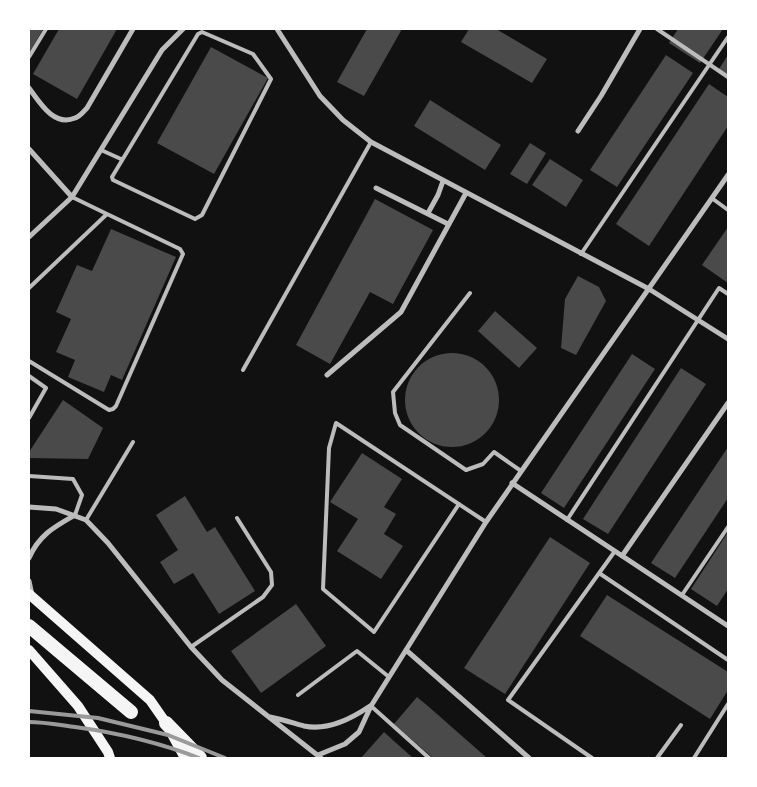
<svg xmlns="http://www.w3.org/2000/svg" width="757" height="787" font-family="'PT Sans Narrow',sans-serif">
	<style>
		.building { fill: #4a4a4a }
		.lines { fill: none; stroke-linecap: round; stroke-linejoin: round }
		.service { stroke: #bcbcbc; stroke-width: 4 }
		.minor { stroke: #bcbcbc; stroke-width: 5 }
		.secondary { stroke: #f5f5f5; stroke-width: 10 }
		.trunk { stroke: #f5f5f5; stroke-width: 14 }
		.rail { stroke: #9a9a9a; stroke-width: 4 }
	</style>
	<rect width="100%" height="100%" fill="#111"/>
	<!-- building -->
	<path class="building" d="M 29,29 L 43,29 L 29,53 Z
		M 59,29 L 117,29 L 77,99 L 33,74 Z
		M 367,29 L 402,29 L 364,96 L 337,82 Z
		M 469,29 L 496,29 L 547,59 L 532,83 L 461,42 Z
		M 678,29 L 723,29 L 700,63 L 669,43 Z
		M 211,47 L 268,78 L 214,174 L 157,143 Z
		M 666,55 L 693,73 L 617,187 L 590,170 Z
		M 728,55 L 728,80 L 717,72 Z
		M 709,84 L 728,97 L 728,126 L 649,246 L 616,224 Z
		M 430,100 L 501,145 L 485,170 L 414,126 Z
		M 530,143 L 546,153 L 527,184 L 510,174 Z
		M 550,159 L 583,180 L 566,207 L 532,185 Z
		M 375,199 L 433,230 L 393,304 L 370,292 L 330,364 L 296,345 Z
		M 728,227 L 728,283 L 702,265 Z
		M 111,229 L 176,257 L 122,380 L 111,375 L 104,392 L 68,377 L 75,360 L 56,352 L 71,319 L 56,312 L 77,265 L 92,271 Z
		M 578,276 L 599,287 L 606,301 L 576,355 L 561,348 L 565,299 Z
		M 495,311 L 537,348 L 519,368 L 478,331 Z
		M405 400a47 47 0 1 1 94 0a47 47 0 1 1-94 0Z
		M 632,354 L 655,369 L 564,508 L 541,493 Z
		M 681,368 L 706,384 L 608,534 L 583,519 Z
		M 63,400 L 103,428 L 88,459 L 29,458 L 29,452 Z
		M 728,447 L 728,498 L 675,578 L 651,563 Z
		M 362,453 L 402,479 L 384,507 L 396,514 L 384,534 L 403,546 L 381,579 L 337,551 L 358,519 L 330,502 Z
		M 185,496 L 207,532 L 215,527 L 255,591 L 219,614 L 193,573 L 174,584 L 160,562 L 178,550 L 156,515 Z
		M 728,532 L 728,589 L 717,606 L 691,589 Z
		M 550,537 L 590,563 L 505,694 L 464,668 Z
		M 607,595 L 728,672 L 728,690 L 710,719 L 580,636 Z
		M 296,604 L 326,646 L 261,693 L 231,651 Z
		M 417,697 L 429,707 L 487,758 L 433,758 L 394,724 Z
		M 384,732 L 395,742 L 413,758 L 361,758 Z"/>
	<g class="lines">
		<!-- service -->
		<path class="service" d="M 657,29 L 728,77
			M 202,32 L 253,54 L 271,79 L 202,215 L 195,219 L 113,180 L 112,177 L 198,34 Z
			M 29,57 L 46,29
			M 101,150 L 121,159
			M 713,199 L 728,210
			M 581,254 L 728,37
			M 29,288 L 107,214 L 72,197
			M 470,293 L 393,392 L 395,413 L 400,425 L 466,470 L 483,464 L 494,452 L 521,471
			M 29,361 L 109,410 L 113,409 L 116,406 L 183,254 L 180,249 L 107,214
			M 243,370 L 371,142
			M 29,376 L 46,388 L 29,418
			M 29,476 L 73,479 L 82,495 L 75,515
			M 459,504 L 374,632 L 323,589 L 329,448 L 336,423 L 486,522
			M 86,520 L 133,442
			M 567,520 L 719,288 L 728,294
			M 599,573 L 728,660
			M 682,595 L 728,527
			M 191,647 L 263,597 L 272,585 L 271,572 L 237,518
			M 298,695 L 357,651 L 389,677
			M 371,706 L 429,758
			M 592,758 L 508,700 L 615,551
			M 657,758 L 681,725
			M 694,758 L 728,704"/>
		<!-- minor -->
		<path class="minor" d="M 277,29 L 320,96 L 343,120 L 371,142 L 649,289 L 728,339
			M 29,88 C 40,103 54,127 75,118 C 80,117 84,111 87,108 L 133,29
			M 578,131 L 601,96 L 640,29
			M 29,149 L 72,197
			M 376,188 L 448,224
			M 428,213 L 438,195 L 443,181
			M 29,237 L 72,197 L 162,50 L 183,29
			M 327,375 L 401,312 L 466,193
			M 512,483 L 728,626
			M 29,507 L 56,509 L 86,520 L 108,543 L 191,647 L 222,680 L 321,758
			M 622,556 L 728,403
			M 29,558 C 39,535 54,527 75,515
			M 29,581 L 32,595
			M 406,650 L 529,758
			M 270,717 C 281,719 293,723 304,726 C 328,731 351,719 370,706
			M 318,755 L 345,744 L 359,732 L 371,706 L 486,522 L 728,175"/>
		<!-- secondary -->
		<path class="secondary" d="M 29,594 L 150,700 L 166,723 L 185,758
			M 29,650 L 78,706 L 108,752 L 110,758"/>
		<!-- trunk -->
		<path class="trunk" d="M 29,626 L 131,712
			M 166,723 L 200,758"/>
		<!-- rail -->
		<path class="rail" d="M 29,711 L 98,718 L 168,735 L 225,758
			M 29,722 C 44,722 60,725 75,727 C 119,733 158,742 199,758"/>
	</g>
	<!-- border -->
	<rect width="757" height="787" fill="none" stroke="#ffffff" stroke-width="60"/>
</svg>
